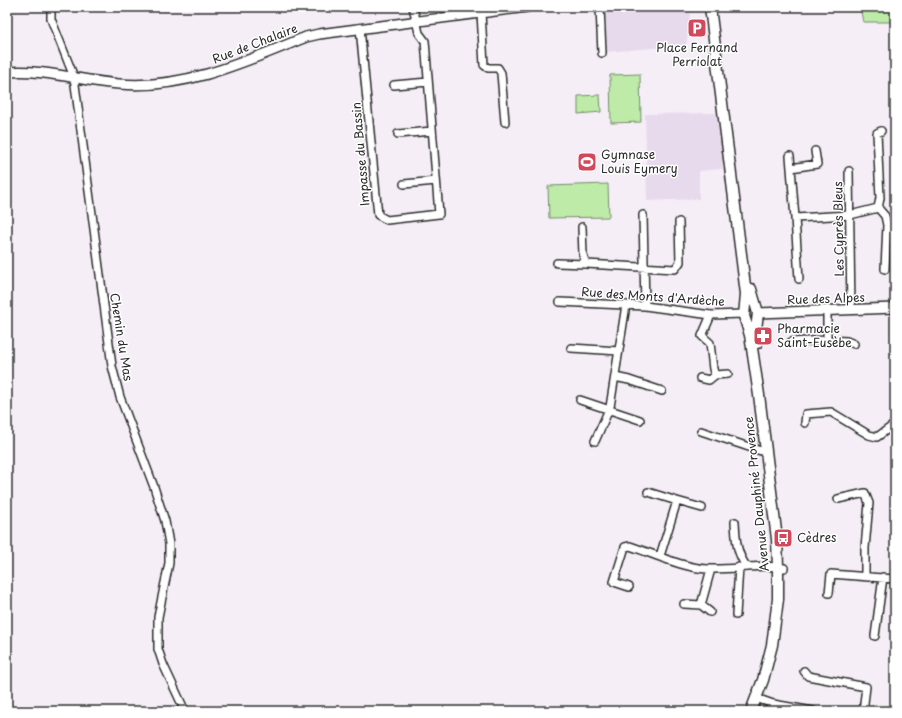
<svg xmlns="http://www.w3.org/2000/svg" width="902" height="718" font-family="'Playpen Sans',sans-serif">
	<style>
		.built { fill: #e8daed }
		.green { fill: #beeba8; stroke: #748b6a }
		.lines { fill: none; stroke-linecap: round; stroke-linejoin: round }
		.minor-casing { stroke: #2b2b2b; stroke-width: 10 }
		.tertiary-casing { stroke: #2b2b2b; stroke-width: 12 }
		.secondary-casing { stroke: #2b2b2b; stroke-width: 13 }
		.minor { stroke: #fff; stroke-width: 7 }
		.tertiary { stroke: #fff; stroke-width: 9 }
		.secondary { stroke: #fff; stroke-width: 10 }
		.labels { text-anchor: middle; stroke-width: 3; stroke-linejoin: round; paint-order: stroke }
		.street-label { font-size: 12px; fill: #2b2b2b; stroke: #fff }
		.poi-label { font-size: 12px; fill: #2b2b2b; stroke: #fff; text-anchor: start }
	</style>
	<rect width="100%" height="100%" fill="#f5eef7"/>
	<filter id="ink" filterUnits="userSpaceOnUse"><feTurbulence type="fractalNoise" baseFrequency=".025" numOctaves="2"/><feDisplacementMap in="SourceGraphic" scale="8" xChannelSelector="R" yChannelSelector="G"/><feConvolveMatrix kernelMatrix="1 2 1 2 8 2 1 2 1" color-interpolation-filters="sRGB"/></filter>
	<g filter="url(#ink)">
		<!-- built -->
		<path class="built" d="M 605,7 L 691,7 L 686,48 L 665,47 L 606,52 Z
			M 716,113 L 724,158 L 722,169 L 699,171 L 699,199 L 647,201 L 645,114 Z"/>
		<!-- green -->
		<path class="green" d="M 860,7 L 895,7 L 895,22 L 863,22 Z
			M 640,74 L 641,122 L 611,123 L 610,75 Z
			M 600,95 L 601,112 L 578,114 L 578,96 Z
			M 608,184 L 609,217 L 549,218 L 548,186 Z"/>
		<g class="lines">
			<!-- minor casing -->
			<g class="minor-casing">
				<path id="minor" d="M 51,7 L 51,19 L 74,77 L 112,366 L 120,397 L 154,487 L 165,521 L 169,544 L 169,563 L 158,617 L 158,649 L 163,664 L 185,711
					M 600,7 L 602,53
					M 481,13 L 484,65 L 488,68 L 498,68 L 501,73 L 505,122
					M 360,28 L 378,215 L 387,220 L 439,214 L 425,41 L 419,33 L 413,7
					M 394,85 L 428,82
					M 398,134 L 432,131
					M 790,156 L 795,218
					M 791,168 L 817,164 L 815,151
					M 849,171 L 851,310
					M 404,184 L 436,181
					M 878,208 L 885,216 L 887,225 L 885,269
					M 643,215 L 645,306
					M 582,227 L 583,255 L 586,264 L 675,269 L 680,262 L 679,222
					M 557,263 L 586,264
					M 799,279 L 795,218 L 850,215 L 878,208 L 880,198 L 877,133 L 881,131
					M 560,302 L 645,306 L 711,315 L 744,314
					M 827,311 L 827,340 L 847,341 L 854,344
					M 711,315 L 702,336 L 710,343 L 713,369 L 715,375
					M 791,342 L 827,340
					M 571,348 L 619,351
					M 615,377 L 629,380 L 662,391
					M 700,378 L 709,380 L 715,375 L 728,374
					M 580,400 L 640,420
					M 805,423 L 806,414 L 831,412 L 869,435 L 877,437 L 895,424
					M 701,431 L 767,453
					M 595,441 L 610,407 L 626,305
					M 648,492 L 677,501 L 660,556
					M 838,499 L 865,493 L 869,503 L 865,548 L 865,576
					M 677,501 L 702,508
					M 735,522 C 736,539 736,553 747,567
					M 629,587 L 614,582 L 625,547 L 630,546 C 654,554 686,569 710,569 C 735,570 760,563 784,568
					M 829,593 L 831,574 L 895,579
					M 684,604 L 701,605 L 710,612
					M 701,605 L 711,569
					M 736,615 L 739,567
					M 875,636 L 883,577
					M 804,671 L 808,676 L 866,687 L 863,711
					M 756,698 L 773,704 L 813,711"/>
			</g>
			<!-- tertiary casing -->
			<g class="tertiary-casing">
				<path id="tertiary" d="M 7,72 C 45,69 81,81 119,84 C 184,90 247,61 306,37 L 319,34 L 527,7
					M 758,313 L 895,308"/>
			</g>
			<!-- secondary casing -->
			<g class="secondary-casing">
				<path id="secondary" d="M 710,7 L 746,294 L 744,316 L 750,335 L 759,395 L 777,539 L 778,567 L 778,599 L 772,645 L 763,680 L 751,711
					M 751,289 L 758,313 L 756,329 L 757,343"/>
			</g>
			<!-- minor -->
			<use href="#minor" class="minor"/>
			<!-- tertiary -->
			<use href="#tertiary" class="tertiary"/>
			<!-- secondary -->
			<use href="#secondary" class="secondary"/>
		</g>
	</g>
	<!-- icons -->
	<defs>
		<g id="parking-square" transform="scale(1)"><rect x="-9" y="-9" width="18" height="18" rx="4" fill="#d1495b" stroke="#fff"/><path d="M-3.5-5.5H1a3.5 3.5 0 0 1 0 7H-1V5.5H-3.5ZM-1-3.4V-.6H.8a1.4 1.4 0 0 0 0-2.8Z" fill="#fff"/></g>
		<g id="stadium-square" transform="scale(1)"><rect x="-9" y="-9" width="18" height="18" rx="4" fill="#d1495b" stroke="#fff"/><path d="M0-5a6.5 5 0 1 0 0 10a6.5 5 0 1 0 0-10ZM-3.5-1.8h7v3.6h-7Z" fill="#fff"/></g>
		<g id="pharmacy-square" transform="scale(1)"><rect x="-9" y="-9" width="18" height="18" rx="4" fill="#d1495b" stroke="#fff"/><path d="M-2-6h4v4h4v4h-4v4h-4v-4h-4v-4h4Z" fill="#fff"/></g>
		<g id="bus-square" transform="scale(1)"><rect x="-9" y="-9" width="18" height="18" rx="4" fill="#d1495b" stroke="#fff"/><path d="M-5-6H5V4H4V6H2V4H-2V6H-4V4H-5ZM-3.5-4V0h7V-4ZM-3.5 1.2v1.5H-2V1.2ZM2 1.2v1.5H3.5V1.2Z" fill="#fff"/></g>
	</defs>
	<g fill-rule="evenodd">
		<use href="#parking-square" x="697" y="28"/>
		<use href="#stadium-square" x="587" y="162"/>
		<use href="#pharmacy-square" x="763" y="336"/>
		<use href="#bus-square" x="783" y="538"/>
	</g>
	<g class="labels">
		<!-- street labels -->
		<g class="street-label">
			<text transform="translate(255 44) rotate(-21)" y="4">Rue de Chalaire</text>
			<text transform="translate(361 154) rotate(-95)" y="4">Impasse du Bassin</text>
			<text transform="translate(839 229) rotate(-91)" y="4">Les Cyprès Bleus</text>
			<text transform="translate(653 297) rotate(4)" y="4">Rue des Monts d'Ardèche</text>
			<text transform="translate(826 299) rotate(-2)" y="4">Rue des Alpes</text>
			<text transform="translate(121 337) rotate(81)" y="4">Chemin du Mas</text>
			<text transform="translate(757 494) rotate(-96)" y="4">Avenue Dauphiné Provence</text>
		</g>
		<!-- poi labels -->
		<g class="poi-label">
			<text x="697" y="52" text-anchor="middle">Place Fernand<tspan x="697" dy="14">Perriolat</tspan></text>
			<text x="601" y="159">Gymnase<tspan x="601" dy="14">Louis Eymery</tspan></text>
			<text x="777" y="333">Pharmacie<tspan x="777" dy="14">Saint-Eusèbe</tspan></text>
			<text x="797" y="542">Cèdres</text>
		</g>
	</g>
	<!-- margin -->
	<rect width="902" height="718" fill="none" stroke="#fff" stroke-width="24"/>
	<rect x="12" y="12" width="878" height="694" fill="none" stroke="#2b2b2b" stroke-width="1.5" filter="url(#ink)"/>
</svg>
